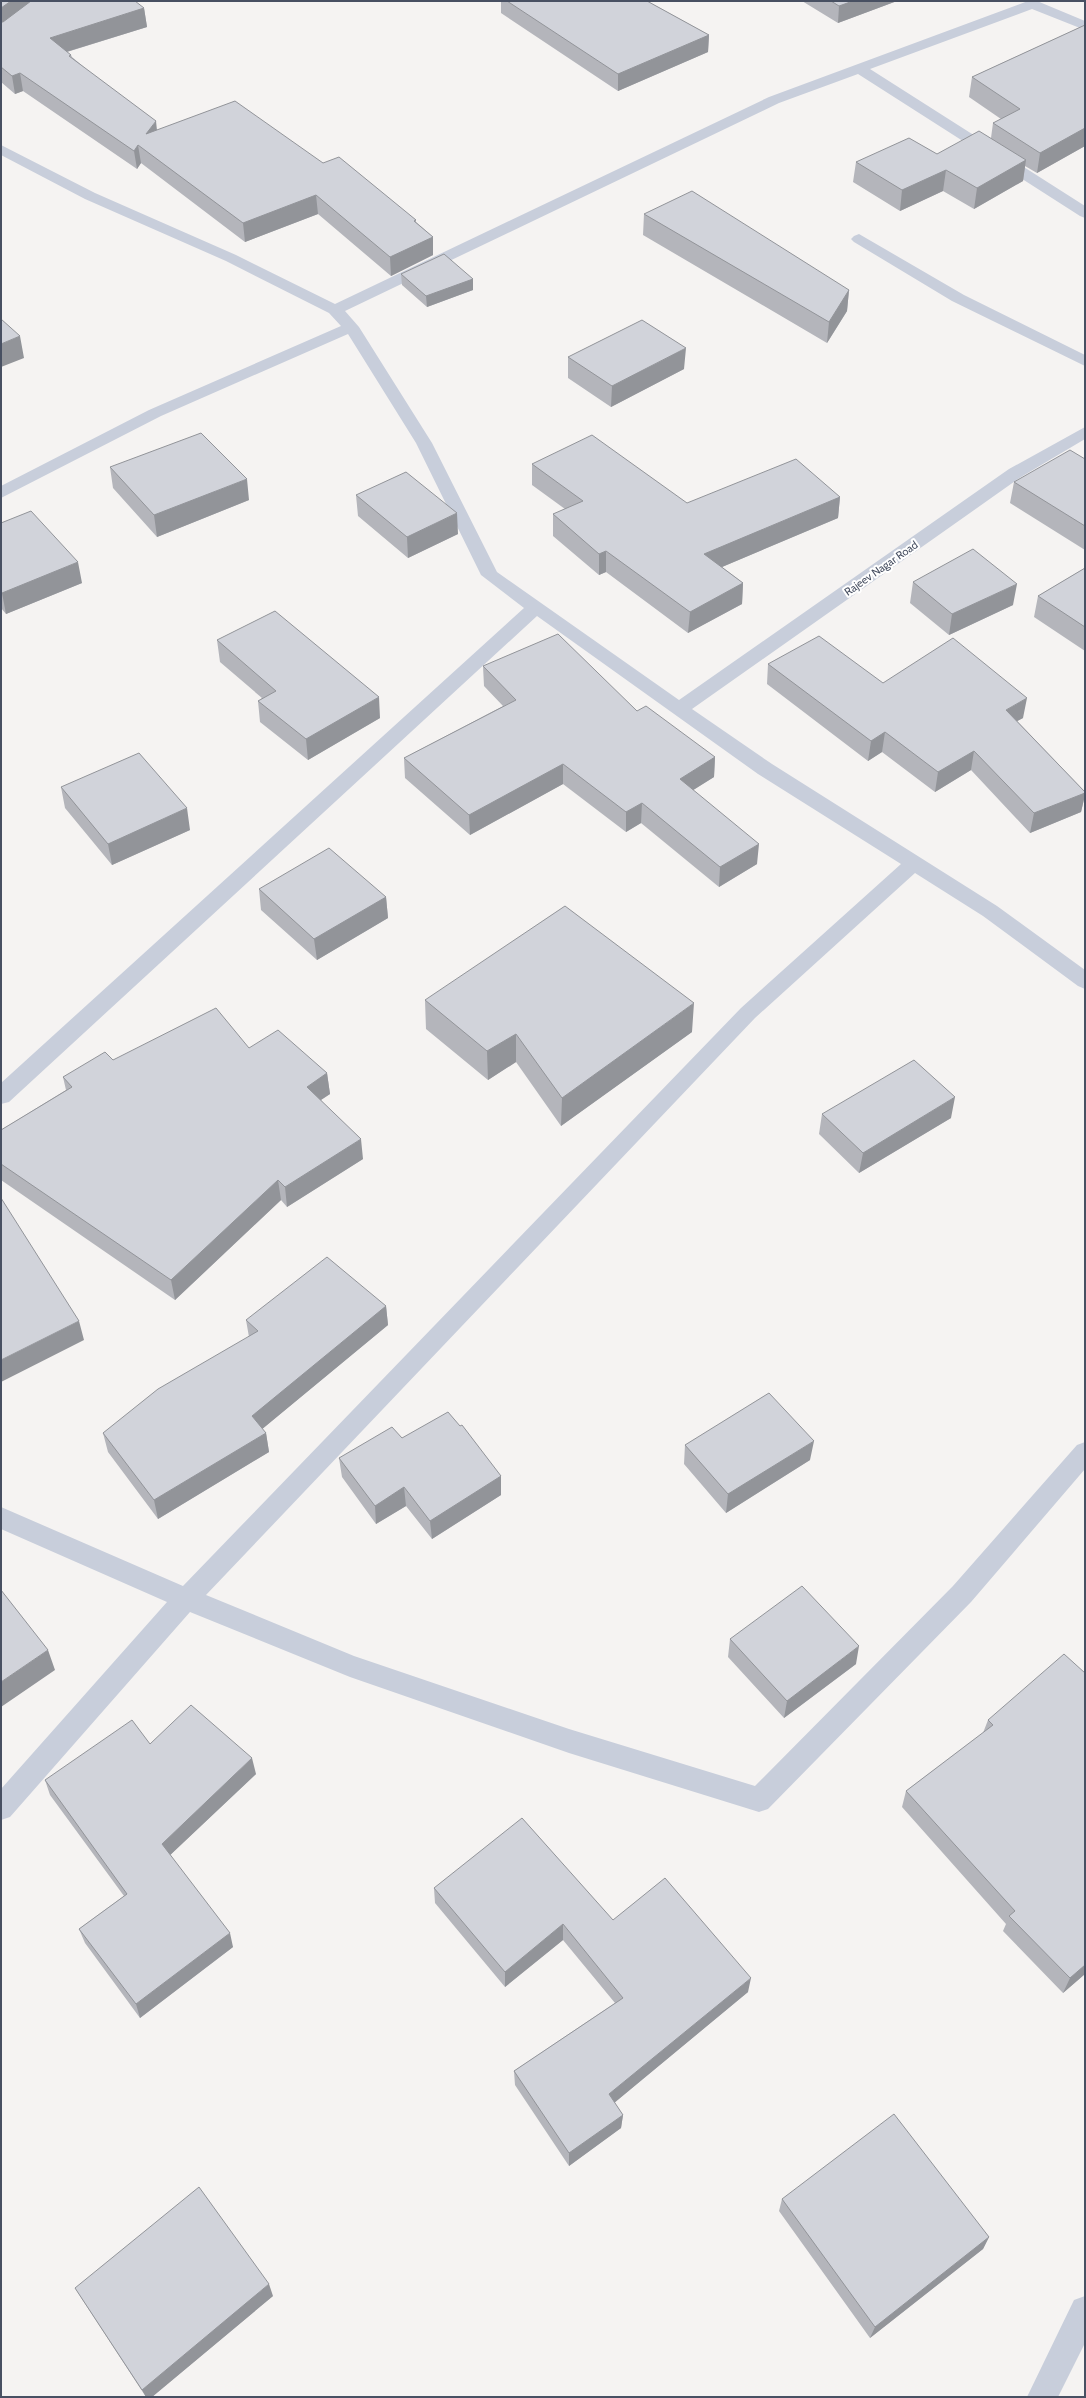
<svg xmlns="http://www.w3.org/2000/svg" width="1086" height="2398" font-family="Cabin,sans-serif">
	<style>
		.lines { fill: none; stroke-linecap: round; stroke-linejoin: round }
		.minor { fill: #c8cedb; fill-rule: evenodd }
		.wall { fill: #b4b5bb }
		.shaded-wall { fill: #929499 }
		.building { fill: #d1d3da; stroke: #929499 }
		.labels { text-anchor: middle; stroke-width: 4; stroke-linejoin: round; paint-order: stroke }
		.far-street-label { font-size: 11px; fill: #485062; stroke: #fff }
	</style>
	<rect width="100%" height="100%" fill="#f5f3f2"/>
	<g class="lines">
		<!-- minor -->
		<path class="minor" d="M 1028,1 L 1037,1 L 1085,21 L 1085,30 L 1032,9 L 870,69 L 1085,206 L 1085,218 L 1080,216 L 858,74 L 779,103 L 345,311 L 359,327 L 432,443 L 497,572 L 679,700 L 1009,469 L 1085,427 L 1085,439 L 1021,477 L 692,709 L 772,764 L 997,906 L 1085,970 L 1085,989 L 1078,986 L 983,916 L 915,873 L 755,1018 L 206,1595 L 354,1656 L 569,1729 L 755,1786 L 953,1586 L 1077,1445 L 1085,1442 L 1085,1469 L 971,1602 L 768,1809 L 759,1812 L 569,1753 L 350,1677 L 190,1612 L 10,1817 L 1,1820 L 1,1789 L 167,1602 L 1,1529 L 1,1507 L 183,1586 L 741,1008 L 901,864 L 758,774 L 537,616 L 9,1102 L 1,1104 L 1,1083 L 524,608 L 481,575 L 416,443 L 348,334 L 161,416 L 1,498 L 1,486 L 149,410 L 341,326 L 329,313 L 226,261 L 85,199 L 1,155 L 1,145 L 95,193 L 236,255 L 335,304 L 769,97 Z
			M 859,234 L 964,295 L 1085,355 L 1085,366 L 952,301 L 854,242 L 851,239 L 854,236 Z
			M 1085,2296 L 1085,2343 L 1058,2397 L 1027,2397 L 1074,2300 Z"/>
	</g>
	<!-- wall -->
	<path class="wall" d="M 1,1 L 144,8 L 147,27 L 67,52 L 71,55 L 72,57 L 157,130 L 323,163 L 416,220 L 416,222 L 433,237 L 433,255 L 391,276 L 318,214 L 245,242 L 141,163 L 137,169 L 23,91 L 15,94 L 1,82 Z
		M 501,1 L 647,1 L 709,35 L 708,52 L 618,91 L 501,13 Z
		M 802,1 L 897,1 L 838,23 Z
		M 1085,25 L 1085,146 L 1037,173 L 1025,166 L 1023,181 L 974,209 L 943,191 L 900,211 L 853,182 L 856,162 L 937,154 L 991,138 L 993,123 L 1001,119 L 969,97 L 972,77 Z
		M 644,214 L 849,290 L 847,311 L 827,343 L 643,235 Z
		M 401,274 L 473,279 L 473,290 L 427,307 L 402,285 Z
		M 568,357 L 684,369 L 611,407 L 568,378 Z
		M 1085,459 L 1085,550 L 1010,503 L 1014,482 Z
		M 532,464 L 687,503 L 840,497 L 838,518 L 722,567 L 743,583 L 742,604 L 688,633 L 606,572 L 599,575 L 553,536 L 553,514 L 565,509 L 532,485 Z
		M 110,467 L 249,500 L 157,537 L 113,488 Z
		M 356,495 L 458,534 L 408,558 L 358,516 Z
		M 1,523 L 82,583 L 6,614 L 1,608 Z
		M 1085,568 L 1085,651 L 1034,617 L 1038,596 Z
		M 913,582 L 1013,605 L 949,635 L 910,603 Z
		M 217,640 L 380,718 L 308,760 L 260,722 L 258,701 L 262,698 L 220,662 Z
		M 768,664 L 883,683 L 1023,718 L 1017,721 L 1085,792 L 1085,795 L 1081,812 L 1030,833 L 971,770 L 935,792 L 882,752 L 868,761 L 767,684 Z
		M 483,666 L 637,711 L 715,757 L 714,777 L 693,790 L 757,864 L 719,887 L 641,823 L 626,832 L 563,784 L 470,835 L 405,778 L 404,758 L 503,706 L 484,686 Z
		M 61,787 L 190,830 L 112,865 L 65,808 Z
		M 259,889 L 386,897 L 388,918 L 317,960 L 261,910 Z
		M 425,1000 L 692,1032 L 561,1126 L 516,1062 L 488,1080 L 426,1029 Z
		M 249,1048 L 327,1073 L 330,1094 L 321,1100 L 363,1159 L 287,1207 L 281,1200 L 175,1300 L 1,1180 L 1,1130 L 66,1090 L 63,1077 L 113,1060 Z
		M 822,1114 L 951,1118 L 859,1173 L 819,1134 Z
		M 386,1306 L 388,1325 L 262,1429 L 266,1433 L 269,1452 L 158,1519 L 108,1452 L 103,1433 L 249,1337 L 246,1320 Z
		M 402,1438 L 501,1476 L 501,1495 L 432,1539 L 406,1506 L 376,1524 L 342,1477 L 339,1458 Z
		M 685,1445 L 810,1460 L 726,1513 L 684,1464 Z
		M 730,1639 L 856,1664 L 784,1718 L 728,1657 Z
		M 1085,1673 L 1085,1974 L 1063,1993 L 1003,1931 L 1006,1924 L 902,1807 L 906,1791 L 983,1733 L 988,1720 Z
		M 150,1744 L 256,1774 L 170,1855 L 233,1947 L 140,2018 L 85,1943 L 79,1929 L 124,1896 L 50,1795 L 45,1780 Z
		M 434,1888 L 613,1920 L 748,1992 L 614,2103 L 623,2115 L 621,2128 L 569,2166 L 515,2085 L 514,2071 L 615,2003 L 563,1940 L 505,1987 L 435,1903 Z
		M 782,2199 L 989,2237 L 983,2249 L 870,2338 L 779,2211 Z
		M 75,2288 L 273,2296 L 152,2397 L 146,2397 L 82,2299 Z"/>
	<!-- shaded-wall -->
	<path class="shaded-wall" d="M 11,1 L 39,1 L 1,28 L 1,8 Z
		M 853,1 L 897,1 L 838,23 L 839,6 Z
		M 144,8 L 147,27 L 53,56 L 50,38 Z
		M 709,35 L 708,52 L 618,91 L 618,74 Z
		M 20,73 L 23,91 L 15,94 L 12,76 Z
		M 156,121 L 158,140 L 148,153 L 146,134 Z
		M 1085,128 L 1085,146 L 1037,173 L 1040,153 Z
		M 138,145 L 141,163 L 137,169 L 134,151 Z
		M 1026,160 L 1023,181 L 974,209 L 977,188 Z
		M 946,170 L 943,191 L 900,211 L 902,190 Z
		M 316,195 L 318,214 L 245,242 L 243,223 Z
		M 433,237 L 433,255 L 391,276 L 390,257 Z
		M 473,279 L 473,290 L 427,307 L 426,296 Z
		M 849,290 L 847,311 L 827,343 L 829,322 Z
		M 20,336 L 24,358 L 1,367 L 1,344 Z
		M 686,348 L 684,369 L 611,407 L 612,386 Z
		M 247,479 L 249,500 L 157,537 L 154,515 Z
		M 840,497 L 838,518 L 703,575 L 704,554 Z
		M 457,513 L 458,534 L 408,558 L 407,537 Z
		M 606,551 L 606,572 L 599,575 L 599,554 Z
		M 78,562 L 82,583 L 6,614 L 2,593 Z
		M 743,583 L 742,604 L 688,633 L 690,612 Z
		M 1017,584 L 1013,605 L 949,635 L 952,614 Z
		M 379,697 L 380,718 L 308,760 L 306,739 Z
		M 1027,698 L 1023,718 L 1002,729 L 1006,710 Z
		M 885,732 L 882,752 L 868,761 L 871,741 Z
		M 974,751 L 971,770 L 935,792 L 938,772 Z
		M 715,757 L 714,777 L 679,799 L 680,779 Z
		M 563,764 L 563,784 L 470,835 L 469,815 Z
		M 1085,793 L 1085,795 L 1081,812 L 1030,833 L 1034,813 Z
		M 642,803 L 641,823 L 626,832 L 626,812 Z
		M 187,808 L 190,830 L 112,865 L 108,844 Z
		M 759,844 L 757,864 L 719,887 L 720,867 Z
		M 386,897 L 388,918 L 317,960 L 314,939 Z
		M 694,1003 L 692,1032 L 561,1126 L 562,1098 Z
		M 516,1034 L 516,1062 L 488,1080 L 487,1051 Z
		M 327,1073 L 330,1094 L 310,1107 L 307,1087 Z
		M 955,1097 L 951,1118 L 859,1173 L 863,1153 Z
		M 361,1139 L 363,1159 L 287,1207 L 285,1187 Z
		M 278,1180 L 281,1200 L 175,1300 L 171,1280 Z
		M 386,1306 L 388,1325 L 255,1435 L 252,1416 Z
		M 79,1321 L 84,1340 L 1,1382 L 1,1360 Z
		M 266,1433 L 269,1452 L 158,1519 L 154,1500 Z
		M 814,1441 L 810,1460 L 726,1513 L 728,1494 Z
		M 501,1476 L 501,1495 L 432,1539 L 430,1521 Z
		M 404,1487 L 406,1506 L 376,1524 L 375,1506 Z
		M 859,1646 L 856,1664 L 784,1718 L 787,1701 Z
		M 48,1650 L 55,1670 L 1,1707 L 1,1682 Z
		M 252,1758 L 256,1774 L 166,1859 L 162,1844 Z
		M 563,1924 L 563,1940 L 505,1987 L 505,1972 Z
		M 230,1933 L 233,1947 L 140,2018 L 136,2004 Z
		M 1085,1965 L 1085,1974 L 1063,1993 L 1070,1978 Z
		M 751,1978 L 748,1992 L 608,2108 L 609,2094 Z
		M 623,2115 L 621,2128 L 569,2166 L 569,2153 Z
		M 989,2237 L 983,2249 L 870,2338 L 875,2327 Z
		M 269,2284 L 273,2296 L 152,2397 L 146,2397 L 142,2390 Z"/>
	<!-- building -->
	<path class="building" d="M 1,1 L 11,1 L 1,8 Z
		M 31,1 L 135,1 L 144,8 L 50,38 L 71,55 L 69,56 L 156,121 L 146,134 L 235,101 L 323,163 L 339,157 L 416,220 L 414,221 L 433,237 L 390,257 L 316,195 L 243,223 L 138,145 L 134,151 L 20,73 L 12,76 L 1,67 L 1,22 L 3,22 Z
		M 507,1 L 647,1 L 709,35 L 618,74 Z
		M 831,1 L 853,1 L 839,6 Z
		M 1085,25 L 1085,128 L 1040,153 L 993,123 L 1020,109 L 972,77 Z
		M 979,131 L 1026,160 L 977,188 L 946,170 L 902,190 L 856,162 L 909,138 L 937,154 Z
		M 692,191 L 849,290 L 829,322 L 644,214 Z
		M 444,254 L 473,279 L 426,296 L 401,274 Z
		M 1,319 L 20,336 L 1,344 Z
		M 642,320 L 686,348 L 612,386 L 568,357 Z
		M 201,433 L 247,479 L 154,515 L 110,467 Z
		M 592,435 L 687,503 L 796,459 L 840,497 L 704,554 L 743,583 L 690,612 L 606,551 L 599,554 L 553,514 L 583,501 L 532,464 Z
		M 1070,450 L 1085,459 L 1085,526 L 1014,482 Z
		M 406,472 L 457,513 L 407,537 L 356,495 Z
		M 31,511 L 78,562 L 2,593 L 1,592 L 1,523 Z
		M 973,549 L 1017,584 L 952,614 L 913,582 Z
		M 1085,568 L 1085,627 L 1038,596 Z
		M 275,611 L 379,697 L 306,739 L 258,701 L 276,691 L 217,640 Z
		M 558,634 L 637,711 L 646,706 L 715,757 L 680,779 L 759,844 L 720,867 L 642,803 L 626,812 L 563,764 L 469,815 L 404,758 L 516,700 L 483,666 Z
		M 819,636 L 883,683 L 953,638 L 1027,698 L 1006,710 L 1085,792 L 1085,793 L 1034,813 L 974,751 L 938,772 L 885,732 L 871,741 L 768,664 Z
		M 139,753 L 187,808 L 108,844 L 61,787 Z
		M 329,848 L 386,897 L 314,939 L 259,889 Z
		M 565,906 L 694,1003 L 562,1098 L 516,1034 L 487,1051 L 425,1000 Z
		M 216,1008 L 249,1048 L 278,1030 L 327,1073 L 307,1087 L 361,1139 L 285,1187 L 278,1180 L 171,1280 L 1,1164 L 1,1130 L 72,1087 L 63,1077 L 105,1052 L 113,1060 Z
		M 914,1060 L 955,1097 L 863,1153 L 822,1114 Z
		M 1,1198 L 79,1321 L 1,1360 Z
		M 327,1257 L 386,1306 L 252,1416 L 266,1433 L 154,1500 L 103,1433 L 158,1389 L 258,1331 L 246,1320 Z
		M 769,1393 L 814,1441 L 728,1494 L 685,1445 Z
		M 448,1412 L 460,1426 L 462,1425 L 501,1476 L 430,1521 L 404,1487 L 375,1506 L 339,1458 L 392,1427 L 402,1438 Z
		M 802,1586 L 859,1646 L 787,1701 L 730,1639 Z
		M 1,1590 L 48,1650 L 1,1682 Z
		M 1064,1654 L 1085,1673 L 1085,1965 L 1070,1978 L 1009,1916 L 1015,1911 L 906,1791 L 993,1725 L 988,1720 Z
		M 191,1705 L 252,1758 L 162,1844 L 230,1933 L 136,2004 L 79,1929 L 127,1894 L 45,1780 L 132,1720 L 150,1744 Z
		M 522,1818 L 613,1920 L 665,1878 L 751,1978 L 609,2094 L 623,2115 L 569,2153 L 514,2071 L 623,1998 L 563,1924 L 505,1972 L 434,1888 Z
		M 894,2114 L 989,2237 L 875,2327 L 782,2199 Z
		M 199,2187 L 269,2284 L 142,2390 L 75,2288 Z"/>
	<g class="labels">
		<!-- far-street labels -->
		<g class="far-street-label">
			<text transform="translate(881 568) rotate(-35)" y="4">Rajeev Nagar Road</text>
		</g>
	</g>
	<!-- border -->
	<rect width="1086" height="2398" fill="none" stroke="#485062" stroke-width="4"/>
</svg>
